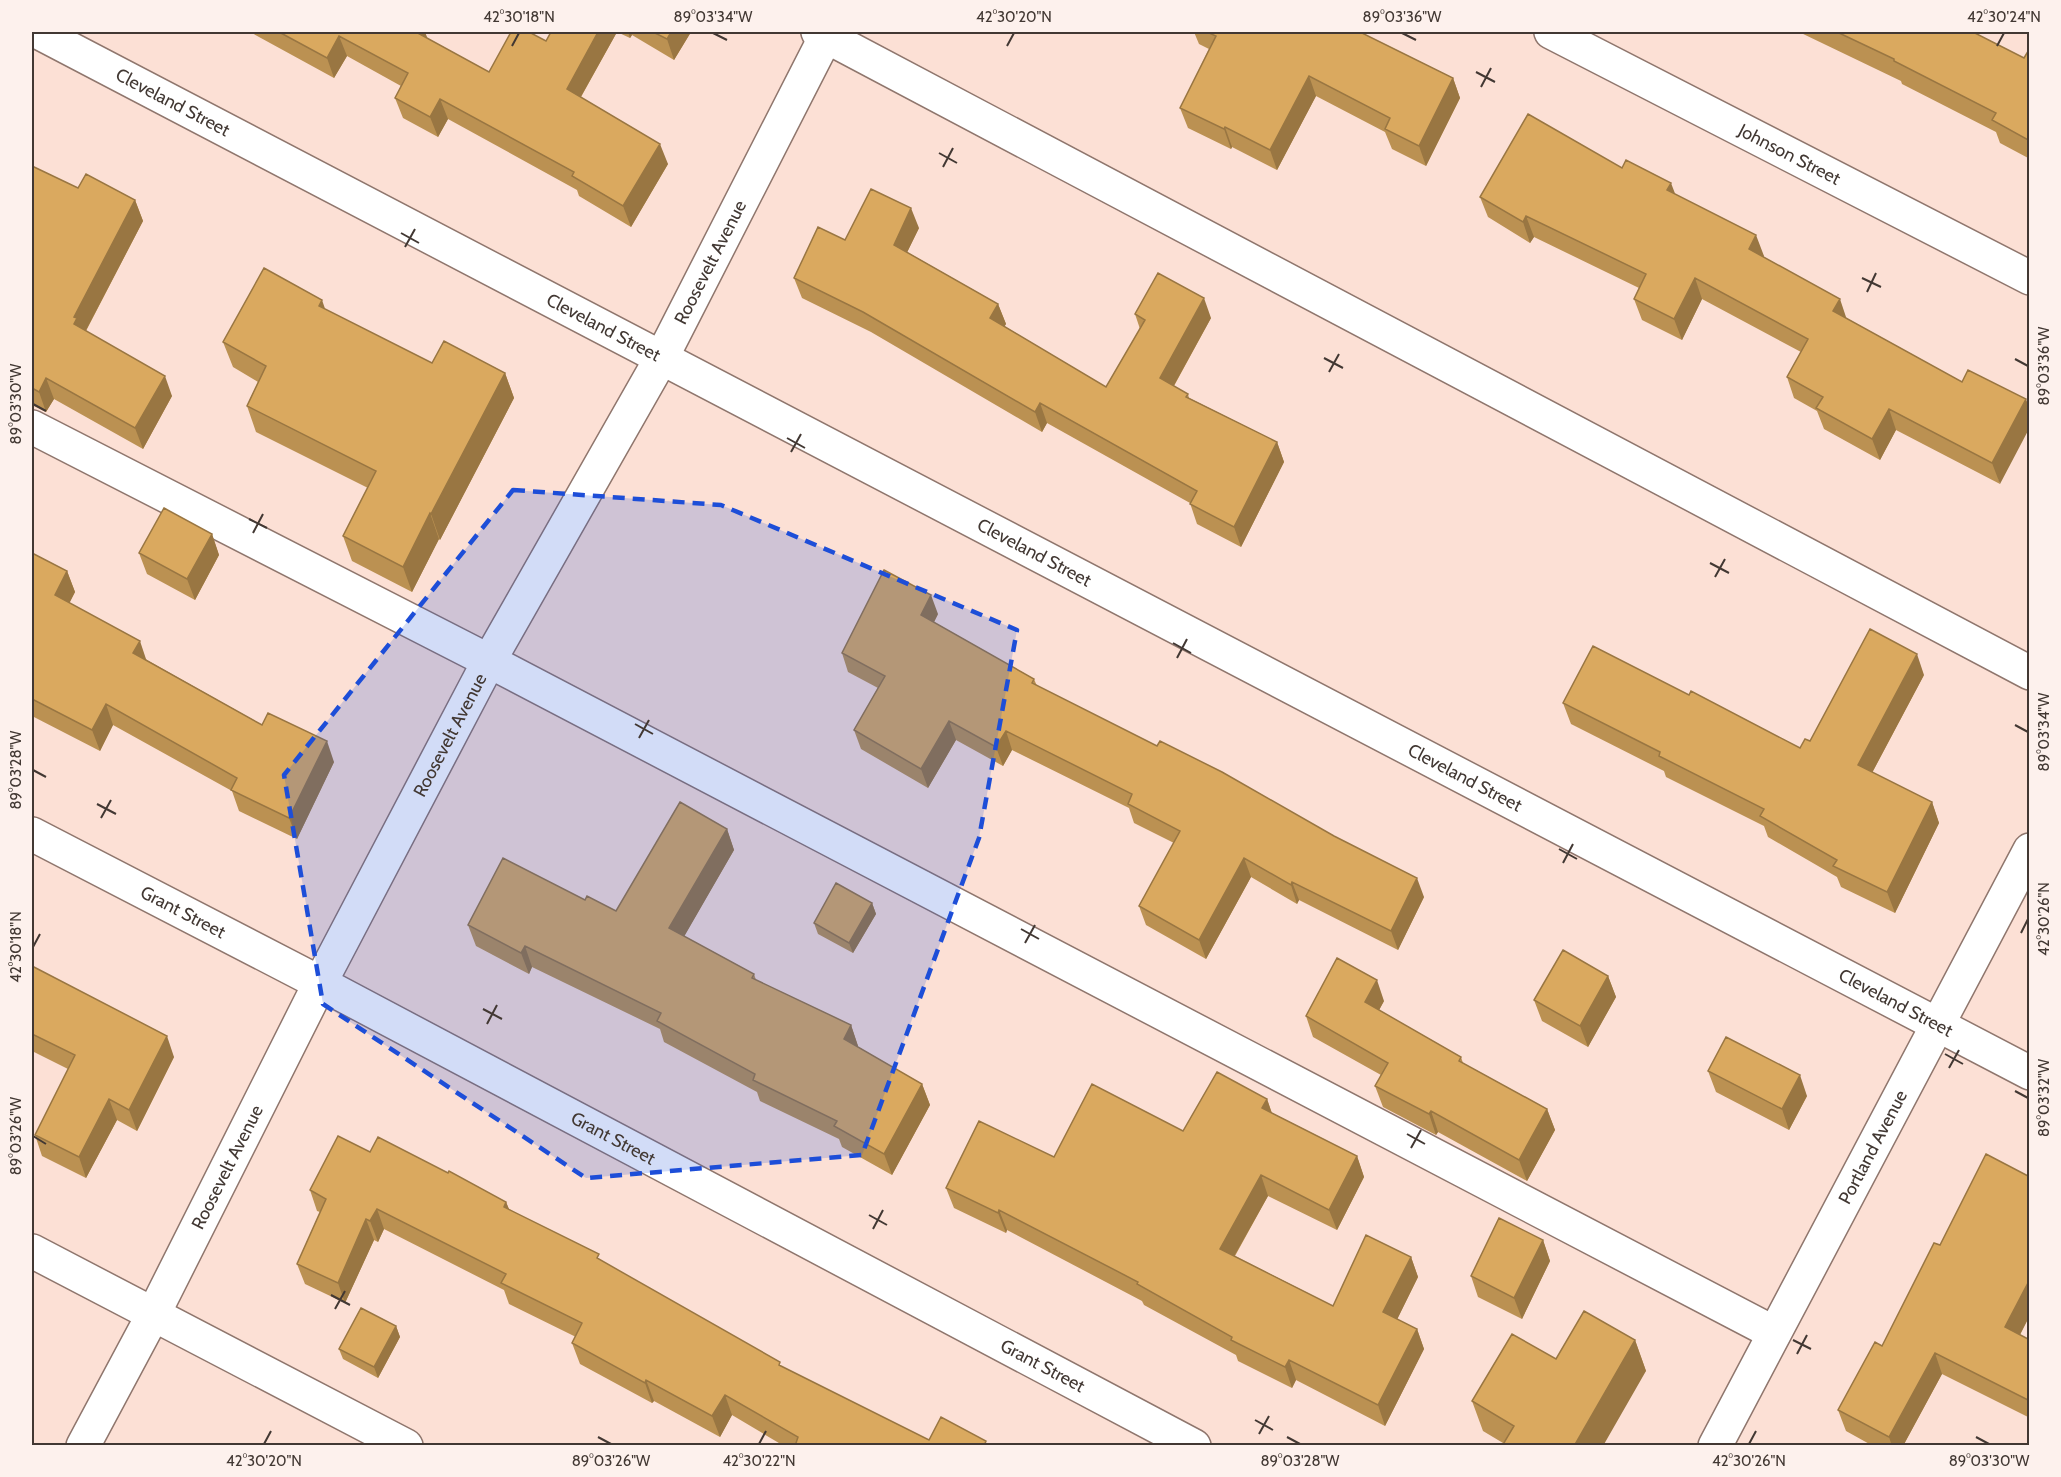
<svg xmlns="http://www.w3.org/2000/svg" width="2061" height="1477" font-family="Cabin,sans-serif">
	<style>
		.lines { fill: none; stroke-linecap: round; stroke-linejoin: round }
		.minor-casing { stroke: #8f766d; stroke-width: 36 }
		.minor { stroke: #fff; stroke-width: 33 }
		.wall { fill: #bb9152 }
		.shaded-wall { fill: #997642 }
		.building { fill: #daa95f; stroke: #997642; stroke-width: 1.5 }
		.marked { fill: #1d4ed8; fill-opacity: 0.2; stroke: #1d4ed8; stroke-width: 4.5; stroke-dasharray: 12 8; stroke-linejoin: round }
		.ticks { fill: none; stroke: #423833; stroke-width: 2 }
		.labels { text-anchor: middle; stroke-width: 4.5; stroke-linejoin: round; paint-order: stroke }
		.street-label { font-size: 18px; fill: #423833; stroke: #fdf1ed }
		.neatline { fill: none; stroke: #423833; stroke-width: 2 }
		.ticks-label { font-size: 15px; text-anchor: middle; fill: #423833 }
	</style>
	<rect width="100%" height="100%" fill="#fce0d5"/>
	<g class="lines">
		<!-- minor casing -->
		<g class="minor-casing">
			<g id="minor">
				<path id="s1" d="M 38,32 L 2030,1073"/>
				<path d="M 818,32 L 2030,673"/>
				<path id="s2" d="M 1551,32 L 2030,278"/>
				<path d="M 32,427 L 489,661 L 1774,1333"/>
				<path id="s3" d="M 32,834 L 320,983 L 1194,1446"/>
				<path d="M 32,1251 L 406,1446"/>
				<path id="s4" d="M 83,1446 L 153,1315 L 320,983 L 489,661 L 662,357 L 828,32"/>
				<path id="s5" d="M 1715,1446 L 2030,850"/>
			</g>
		</g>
		<!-- minor -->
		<use href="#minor" class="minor"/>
	</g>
	<!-- wall -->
	<path class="wall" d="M 250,32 L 425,32 L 427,38 L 489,72 L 546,41 L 551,32 L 691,32 L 674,60 L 632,35 L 630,38 L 617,32 L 581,97 L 668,164 L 631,227 L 579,196 L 577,190 L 448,119 L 438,137 L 403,118 L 395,98 L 401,86 L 347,56 L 334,78 Z
		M 1194,32 L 1360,32 L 1453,78 L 1460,98 L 1426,166 L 1392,149 L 1385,132 L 1316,96 L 1277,170 L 1232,147 L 1231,149 L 1188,128 L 1180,108 L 1209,49 L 1199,44 Z
		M 1799,32 L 1973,32 L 2024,58 L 2030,48 L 2030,159 L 2000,143 L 1996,132 L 1902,84 L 1901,81 Z
		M 32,166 L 78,188 L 135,200 L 143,221 L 86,331 L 172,396 L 143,449 L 54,399 L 46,412 L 32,405 Z
		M 1622,168 L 1675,194 L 1764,256 L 1763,257 L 1846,318 L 1962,382 L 1968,370 L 2000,484 L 1896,430 L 1880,460 L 1824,429 L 1817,411 L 1794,398 L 1787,377 L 1801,352 L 1702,299 L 1682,340 L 1642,320 L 1634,299 L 1639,288 L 1534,237 L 1530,243 L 1488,217 L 1480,197 Z
		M 919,228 L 907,252 L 998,304 L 1006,324 L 1004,326 L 1106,387 L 1140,329 L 1135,314 L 1211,318 L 1174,386 L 1188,394 L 1189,398 L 1277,442 L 1284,462 L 1241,547 L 1197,524 L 1190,503 L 1047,423 L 1042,432 L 871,332 L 802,298 L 794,278 L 845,240 Z
		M 325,310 L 432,363 L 505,373 L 514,398 L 440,540 L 439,539 L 412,592 L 352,561 L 343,536 L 368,488 L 256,432 L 247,406 L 258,382 L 233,367 L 223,342 Z
		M 212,534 L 219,555 L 195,600 L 147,574 L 139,553 Z
		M 32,553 L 67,571 L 75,592 L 69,603 L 147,660 L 262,725 L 334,762 L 297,839 L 239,811 L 232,791 L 113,725 L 100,751 L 32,716 Z
		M 938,614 L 934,622 L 1034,679 L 1037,686 L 1424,897 L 1398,950 L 1299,900 L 1297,904 L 1251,877 L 1206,959 L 1146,925 L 1139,906 L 1174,843 L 1134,823 L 1129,808 L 1012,750 L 1003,766 L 956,740 L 928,788 L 861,749 L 854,730 L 878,688 L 848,672 L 842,653 Z
		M 1924,675 L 1872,773 L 1932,802 L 1939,823 L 1895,913 L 1841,887 L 1837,877 L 1768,837 L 1764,826 L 1666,777 L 1664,771 L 1571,724 L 1563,703 L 1689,695 L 1800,748 Z
		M 727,829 L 734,850 L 684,936 L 754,974 L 756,980 L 851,1025 L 858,1046 L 858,1047 L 922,1084 L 930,1105 L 892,1175 L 842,1147 L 839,1139 L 760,1101 L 757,1092 L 664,1042 L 660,1029 L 532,967 L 529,974 L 476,946 L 468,925 L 585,900 L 616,911 Z
		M 872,903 L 876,914 L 853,953 L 818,934 L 814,923 Z
		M 32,966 L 174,1057 L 137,1131 L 117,1120 L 86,1178 L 42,1156 L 35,1135 L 68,1069 L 32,1051 Z
		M 1608,976 L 1616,997 L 1588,1047 L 1542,1021 L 1534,1000 Z
		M 1384,1001 L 1379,1010 L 1461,1057 L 1463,1063 L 1547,1109 L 1555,1130 L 1527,1181 L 1438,1132 L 1436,1135 L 1383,1107 L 1375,1086 L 1381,1075 L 1313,1037 L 1306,1016 Z
		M 1708,1071 L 1807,1096 L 1789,1130 L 1716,1092 Z
		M 1267,1099 L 1272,1113 L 1357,1156 L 1364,1177 L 1337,1230 L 1268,1196 L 1235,1256 L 1333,1306 L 1411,1257 L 1418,1277 L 1397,1319 L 1417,1329 L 1424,1349 L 1385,1426 L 1296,1380 L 1292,1388 L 1238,1361 L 1236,1355 L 1144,1305 L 1142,1301 L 1007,1230 L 1006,1233 L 954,1208 L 946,1188 L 1054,1157 L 1183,1131 Z
		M 370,1152 L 448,1173 L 506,1202 L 509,1209 L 602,1261 L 782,1367 L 929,1440 L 988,1446 L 784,1446 L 732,1415 L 720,1437 L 654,1401 L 652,1403 L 580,1364 L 572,1343 L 576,1337 L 509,1304 L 504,1290 L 384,1229 L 378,1242 L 374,1240 L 345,1303 L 305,1284 L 297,1264 L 320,1212 L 317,1211 L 310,1190 Z
		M 2030,1177 L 2030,1315 L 2020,1335 L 2030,1340 L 2030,1418 L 1942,1374 L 1903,1446 L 1873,1446 L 1846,1431 L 1838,1410 L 1882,1346 L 1940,1245 Z
		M 1543,1240 L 1550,1261 L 1522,1319 L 1478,1297 L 1471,1276 Z
		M 396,1326 L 400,1337 L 378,1378 L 343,1359 L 339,1349 Z
		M 1635,1340 L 1646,1371 L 1503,1443 L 1483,1431 L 1472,1401 L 1556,1359 Z"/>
	<!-- shaded-wall -->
	<path class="shaded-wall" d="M 415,32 L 425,32 L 428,40 Z
		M 598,32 L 617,32 L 574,109 L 567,89 Z
		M 628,32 L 630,32 L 632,35 L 630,38 Z
		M 671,32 L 691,32 L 674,60 L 667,39 Z
		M 339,36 L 347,56 L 334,78 L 327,58 Z
		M 1309,76 L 1316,96 L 1277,170 L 1270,150 Z
		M 1453,78 L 1460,98 L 1426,166 L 1419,146 Z
		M 440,99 L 448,119 L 438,137 L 430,117 Z
		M 1225,127 L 1232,147 L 1231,149 L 1224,129 Z
		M 660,144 L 668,164 L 631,227 L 623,206 Z
		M 1671,183 L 1679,204 L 1667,190 Z
		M 135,200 L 143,221 L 83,336 L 74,324 L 74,317 Z
		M 911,208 L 919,228 L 901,265 L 894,245 Z
		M 1526,216 L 1534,237 L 1530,243 L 1523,222 Z
		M 1756,235 L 1764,256 L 1757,270 L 1749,249 Z
		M 1695,278 L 1702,299 L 1682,340 L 1674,319 Z
		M 1204,298 L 1211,318 L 1167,398 L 1160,378 Z
		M 1840,299 L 1847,320 L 1833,311 Z
		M 322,300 L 331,326 L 319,306 Z
		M 998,304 L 1006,324 L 998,338 L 990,318 Z
		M 505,373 L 514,398 L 440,540 L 431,514 Z
		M 165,376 L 172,396 L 143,449 L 135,428 Z
		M 46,378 L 54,399 L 46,412 L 39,392 Z
		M 2026,399 L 2030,410 L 2030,427 L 2000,484 L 1992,463 Z
		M 1040,403 L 1047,423 L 1042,432 L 1035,412 Z
		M 1889,409 L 1896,430 L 1880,460 L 1872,439 Z
		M 1277,442 L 1284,462 L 1241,547 L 1234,527 Z
		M 430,513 L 439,539 L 412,592 L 403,567 Z
		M 212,534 L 219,555 L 195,600 L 187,579 Z
		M 67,571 L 75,592 L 63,616 L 55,595 Z
		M 931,595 L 938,614 L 928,634 L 921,615 Z
		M 140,641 L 147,662 L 133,653 Z
		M 1917,654 L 1924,675 L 1865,786 L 1858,765 Z
		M 106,704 L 113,725 L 100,751 L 92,730 Z
		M 949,721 L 956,740 L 928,788 L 921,769 Z
		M 1006,731 L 1012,750 L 1003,766 L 996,747 Z
		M 327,741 L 334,762 L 297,839 L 289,818 Z
		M 1932,802 L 1939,823 L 1895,913 L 1887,892 Z
		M 727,829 L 734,850 L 677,949 L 669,928 Z
		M 1244,858 L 1251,877 L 1206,959 L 1199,940 Z
		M 1417,878 L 1424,897 L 1398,950 L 1391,931 Z
		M 1292,882 L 1299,900 L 1297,904 L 1291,885 Z
		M 872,903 L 876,914 L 853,953 L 849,943 Z
		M 525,946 L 532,967 L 529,974 L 521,953 Z
		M 1608,976 L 1616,997 L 1588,1047 L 1580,1026 Z
		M 1377,980 L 1384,1001 L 1372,1023 L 1365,1002 Z
		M 851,1025 L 858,1046 L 851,1060 L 844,1039 Z
		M 167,1036 L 174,1057 L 137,1131 L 129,1110 Z
		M 1800,1075 L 1807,1096 L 1789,1130 L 1782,1109 Z
		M 922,1084 L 930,1105 L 892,1175 L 884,1154 Z
		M 109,1099 L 117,1120 L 86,1178 L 79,1157 Z
		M 1267,1099 L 1274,1120 L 1262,1108 Z
		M 1547,1109 L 1555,1130 L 1527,1181 L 1519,1160 Z
		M 1431,1111 L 1438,1132 L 1436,1135 L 1429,1114 Z
		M 1357,1156 L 1364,1177 L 1337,1230 L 1329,1210 Z
		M 1261,1175 L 1268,1196 L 1227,1269 L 1220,1249 Z
		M 506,1202 L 514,1222 L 504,1207 Z
		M 377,1209 L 384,1229 L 378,1242 L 370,1221 Z
		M 999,1210 L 1007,1230 L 1006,1233 L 998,1213 Z
		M 366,1219 L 374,1240 L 345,1303 L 338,1283 Z
		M 1543,1240 L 1550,1261 L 1522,1319 L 1514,1298 Z
		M 1411,1257 L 1418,1277 L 1391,1332 L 1383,1312 Z
		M 2030,1279 L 2030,1315 L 2013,1348 L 2005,1327 Z
		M 396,1326 L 400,1337 L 378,1378 L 374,1367 Z
		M 1417,1329 L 1424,1349 L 1385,1426 L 1378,1405 Z
		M 1635,1340 L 1646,1371 L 1603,1446 L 1574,1446 Z
		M 1935,1353 L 1942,1374 L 1903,1446 L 1892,1446 L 1889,1437 Z
		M 1289,1360 L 1296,1380 L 1292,1388 L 1285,1367 Z
		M 646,1380 L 654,1401 L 652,1403 L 645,1383 Z
		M 725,1395 L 732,1415 L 720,1437 L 712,1416 Z"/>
	<!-- building -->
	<path class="building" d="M 279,32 L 416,32 L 489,72 L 511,32 L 529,32 L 546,41 L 551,32 L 598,32 L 567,89 L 660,144 L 623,206 L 572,176 L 574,172 L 440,99 L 430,117 L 395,98 L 408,73 L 339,36 L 327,58 Z
		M 653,32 L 671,32 L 667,39 Z
		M 1207,32 L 1360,32 L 1453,78 L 1419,146 L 1385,129 L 1390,118 L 1309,76 L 1270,150 L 1225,127 L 1224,129 L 1180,108 L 1216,36 Z
		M 1837,32 L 1973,32 L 2024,58 L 2030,48 L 2030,141 L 1992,120 L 1996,113 L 1894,61 L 1894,59 Z
		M 1528,114 L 1622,168 L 1626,160 L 1671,183 L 1667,190 L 1756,235 L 1749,249 L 1840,299 L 1833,311 L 1962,382 L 1968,370 L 2026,399 L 1992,463 L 1889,409 L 1872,439 L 1816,408 L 1823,397 L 1787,377 L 1808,339 L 1695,278 L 1674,319 L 1634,299 L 1646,274 L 1526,216 L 1523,222 L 1480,197 Z
		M 32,166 L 78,188 L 86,174 L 135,200 L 74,317 L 77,318 L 74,324 L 165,376 L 135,428 L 46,378 L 39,392 L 32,388 Z
		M 871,189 L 911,208 L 894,245 L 998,304 L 990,318 L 1106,387 L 1145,320 L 1135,314 L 1158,273 L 1204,298 L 1160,378 L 1188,394 L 1186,397 L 1277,442 L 1234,527 L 1190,504 L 1197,491 L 1040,403 L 1035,412 L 863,312 L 794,278 L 818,227 L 845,240 Z
		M 264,268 L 322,300 L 319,306 L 432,363 L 444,341 L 505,373 L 431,514 L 430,513 L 403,567 L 343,536 L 376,471 L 247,406 L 266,366 L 223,342 Z
		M 164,508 L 212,534 L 187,579 L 139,553 Z
		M 32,553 L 67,571 L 55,595 L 140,641 L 133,653 L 262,725 L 268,713 L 327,741 L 289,818 L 231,790 L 237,778 L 106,704 L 92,730 L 32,699 Z
		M 884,570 L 931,595 L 921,615 L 1034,679 L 1032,683 L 1157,746 L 1160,741 L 1222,772 L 1334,836 L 1417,878 L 1391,931 L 1292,882 L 1291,885 L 1244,858 L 1199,940 L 1139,906 L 1180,831 L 1128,804 L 1132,794 L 1006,731 L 996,747 L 949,721 L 921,769 L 854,730 L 885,676 L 842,653 Z
		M 1870,629 L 1917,654 L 1858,765 L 1932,802 L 1887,892 L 1833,866 L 1837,860 L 1760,816 L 1764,809 L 1659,756 L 1660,752 L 1563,703 L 1593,646 L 1689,695 L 1691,691 L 1800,748 L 1805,739 L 1810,741 Z
		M 680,802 L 727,829 L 669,928 L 754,974 L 752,978 L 851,1025 L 844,1039 L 922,1084 L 884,1154 L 834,1126 L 837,1121 L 753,1080 L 755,1074 L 657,1021 L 661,1013 L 525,946 L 521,953 L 468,925 L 503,858 L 585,900 L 587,896 L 616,911 Z
		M 836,883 L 872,903 L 849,943 L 814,923 Z
		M 1563,950 L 1608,976 L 1580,1026 L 1534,1000 Z
		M 1337,958 L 1377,980 L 1365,1002 L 1461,1057 L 1459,1061 L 1547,1109 L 1519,1160 L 1431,1111 L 1429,1114 L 1375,1086 L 1388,1063 L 1306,1016 Z
		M 32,966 L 167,1036 L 129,1110 L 109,1099 L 79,1157 L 35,1135 L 75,1055 L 32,1034 Z
		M 1726,1037 L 1800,1075 L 1782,1109 L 1708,1071 Z
		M 1217,1072 L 1267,1099 L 1262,1108 L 1357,1156 L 1329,1210 L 1261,1175 L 1220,1249 L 1333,1306 L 1366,1235 L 1411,1257 L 1383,1312 L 1417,1329 L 1378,1405 L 1289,1360 L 1285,1367 L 1231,1340 L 1232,1337 L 1137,1284 L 1138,1282 L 999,1210 L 998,1213 L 946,1188 L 979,1121 L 1054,1157 L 1092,1084 L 1183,1131 Z
		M 338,1136 L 370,1152 L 378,1137 L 448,1173 L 449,1171 L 506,1202 L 504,1207 L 599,1254 L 597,1258 L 780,1362 L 779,1365 L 929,1440 L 941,1417 L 986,1441 L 984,1446 L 795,1446 L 798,1437 L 725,1395 L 712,1416 L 646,1380 L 645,1383 L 572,1343 L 582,1323 L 501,1283 L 506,1274 L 377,1209 L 370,1221 L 366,1219 L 338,1283 L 297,1264 L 326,1199 L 310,1190 Z
		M 1986,1154 L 2030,1177 L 2030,1279 L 2005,1327 L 2030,1340 L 2030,1401 L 1935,1353 L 1889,1437 L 1838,1410 L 1875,1342 L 1882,1346 L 1934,1243 L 1940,1245 Z
		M 1499,1218 L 1543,1240 L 1514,1298 L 1471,1276 Z
		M 361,1308 L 396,1326 L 374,1367 L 339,1349 Z
		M 1584,1311 L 1635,1340 L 1574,1446 L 1502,1446 L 1514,1426 L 1472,1401 L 1512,1334 L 1556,1359 Z"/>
	<!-- marked area -->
	<path class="marked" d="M 513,490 L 721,505 L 1017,630 L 979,838 L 862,1155 L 586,1178 L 323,1004 L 284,775 Z"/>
	<!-- ticks -->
	<path class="ticks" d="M 713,33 L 727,40M 1402,33 L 1416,40M 512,46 L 519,33M 1007,46 L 1014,33M 1997,46 L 2004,33M 1476,72 L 1495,82M 1481,87 L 1491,68M 939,153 L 957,163M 943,167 L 953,148M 401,233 L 419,243M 405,247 L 415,229M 1862,278 L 1881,287M 1867,292 L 1876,273M 1324,358 L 1343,368M 2015,359 L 2028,366M 1329,372 L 1339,354M 33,404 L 46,411M 787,438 L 805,448M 791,452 L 801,434M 249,519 L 267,528M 253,533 L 263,514M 1710,563 L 1729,573M 1715,577 L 1725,559M 1173,643 L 1191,653M 1177,658 L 1187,639M 635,724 L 653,734M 2015,725 L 2028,732M 639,738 L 649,720M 33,770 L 46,777M 97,804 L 116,814M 101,818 L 111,800M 1559,849 L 1577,859M 1563,863 L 1573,844M 1021,929 L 1039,939M 2021,933 L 2028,919M 1025,943 L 1035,925M 33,947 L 40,934M 483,1009 L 502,1019M 487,1024 L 497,1005M 1945,1054 L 1963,1064M 1949,1068 L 1959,1050M 2015,1091 L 2028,1098M 1407,1134 L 1425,1144M 33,1136 L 46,1144M 1411,1148 L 1421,1130M 869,1215 L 887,1225M 873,1229 L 883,1210M 331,1295 L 350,1305M 335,1309 L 345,1291M 1793,1340 L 1811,1349M 1797,1354 L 1807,1335M 1255,1420 L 1273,1430M 1259,1434 L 1269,1416M 598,1437 L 611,1444M 1287,1437 L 1300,1444M 1976,1437 L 1989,1444M 264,1444 L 271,1431M 759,1444 L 766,1431M 1749,1444 L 1756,1431"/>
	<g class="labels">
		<!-- street labels -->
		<g class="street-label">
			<text dy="6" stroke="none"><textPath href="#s1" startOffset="152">Cleveland Street</textPath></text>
			<text dy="6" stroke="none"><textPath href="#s2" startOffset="268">Johnson Street</textPath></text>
			<text dy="6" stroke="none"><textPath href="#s4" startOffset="1340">Roosevelt Avenue</textPath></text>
			<text dy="6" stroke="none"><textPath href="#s1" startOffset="638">Cleveland Street</textPath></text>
			<text dy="6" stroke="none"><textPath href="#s1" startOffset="1124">Cleveland Street</textPath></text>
			<text dy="6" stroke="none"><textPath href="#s4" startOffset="800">Roosevelt Avenue</textPath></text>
			<text dy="6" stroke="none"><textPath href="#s1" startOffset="1610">Cleveland Street</textPath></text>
			<text dy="6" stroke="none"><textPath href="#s3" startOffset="170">Grant Street</textPath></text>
			<text dy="6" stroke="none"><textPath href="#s1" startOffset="2096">Cleveland Street</textPath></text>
			<text dy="6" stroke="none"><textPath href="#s3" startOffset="656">Grant Street</textPath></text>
			<text dy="6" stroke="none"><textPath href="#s5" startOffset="338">Portland Avenue</textPath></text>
			<text dy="6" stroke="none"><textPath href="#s4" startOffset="314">Roosevelt Avenue</textPath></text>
			<text dy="6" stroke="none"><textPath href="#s3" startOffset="1142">Grant Street</textPath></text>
		</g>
	</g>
	<!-- border -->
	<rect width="2061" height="1477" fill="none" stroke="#fdf1ed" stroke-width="66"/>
	<rect x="33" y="33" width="1995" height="1411" class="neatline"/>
	<g class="ticks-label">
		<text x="519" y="22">42°30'18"N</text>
		<text x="713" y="22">89°03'34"W</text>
		<text x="1014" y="22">42°30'20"N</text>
		<text x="1402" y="22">89°03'36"W</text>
		<text x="2004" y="22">42°30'24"N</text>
		<text transform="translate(2044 366) rotate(-90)" y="5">89°03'36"W</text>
		<text transform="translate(16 404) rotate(-90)" y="5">89°03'30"W</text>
		<text transform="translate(2044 732) rotate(-90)" y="5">89°03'34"W</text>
		<text transform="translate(16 770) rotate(-90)" y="5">89°03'28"W</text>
		<text transform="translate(2044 919) rotate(-90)" y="5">42°30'26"N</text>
		<text transform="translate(16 947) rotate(-90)" y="5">42°30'18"N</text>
		<text transform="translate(2044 1098) rotate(-90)" y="5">89°03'32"W</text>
		<text transform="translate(16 1136) rotate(-90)" y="5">89°03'26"W</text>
		<text x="264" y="1466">42°30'20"N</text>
		<text x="611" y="1466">89°03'26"W</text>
		<text x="759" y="1466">42°30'22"N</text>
		<text x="1300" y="1466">89°03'28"W</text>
		<text x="1749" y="1466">42°30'26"N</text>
		<text x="1989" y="1466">89°03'30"W</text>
	</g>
</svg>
